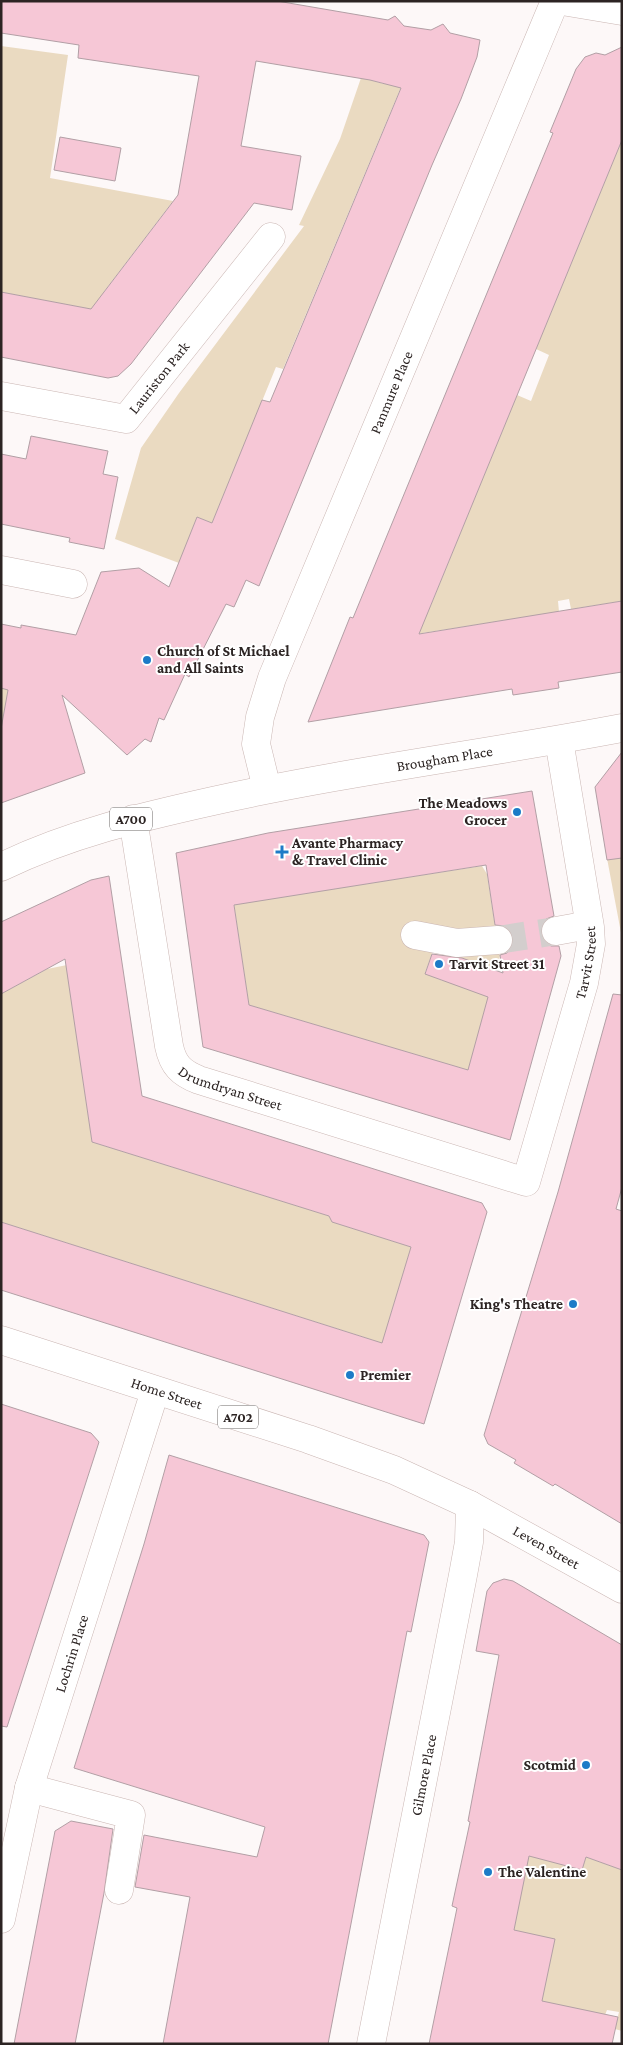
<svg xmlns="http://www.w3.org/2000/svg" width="623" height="2045" font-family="'Crimson Pro',serif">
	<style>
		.green { fill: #eadac1 }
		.building { fill: #f6c7d6; stroke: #b29fa5; fill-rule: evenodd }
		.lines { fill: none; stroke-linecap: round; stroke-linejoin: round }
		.minor-tunnel { stroke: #d3cecd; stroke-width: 28; stroke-dasharray: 28 14; stroke-linecap: butt }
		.minor-casing { stroke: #cab6b3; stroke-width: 29 }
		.major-casing { stroke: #cab6b3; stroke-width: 29 }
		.minor { stroke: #fff; stroke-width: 28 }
		.major { stroke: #fff; stroke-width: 28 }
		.poi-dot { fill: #1c7bc7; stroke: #fff; stroke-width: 2 }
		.labels { text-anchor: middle; stroke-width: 4; stroke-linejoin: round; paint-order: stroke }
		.shield { fill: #fff; stroke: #6b6665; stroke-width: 1 }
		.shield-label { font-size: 14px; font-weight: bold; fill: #2c2423 }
		.street-label { font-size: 15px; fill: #2c2423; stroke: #fff }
		.poi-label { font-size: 15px; font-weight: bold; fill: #2c2423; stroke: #fff; text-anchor: start }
	</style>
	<rect width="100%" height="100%" fill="#fdf8f8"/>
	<!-- green -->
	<path class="green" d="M 1,46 L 68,55 L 50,178 L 173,201 L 103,293 L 106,305 L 101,311 L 1,292 Z
		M 362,75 L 364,78 L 384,84 L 387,82 L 401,87 L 283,369 L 276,367 L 212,523 L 197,517 L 179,563 L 115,539 L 141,448 L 179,393 L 304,226 L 299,225 L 340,139 Z
		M 622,140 L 622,601 L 571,609 L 569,599 L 558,601 L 559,612 L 416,634 L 406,622 L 431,605 L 517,395 L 531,401 L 549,355 L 536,349 Z
		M 1,686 L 9,688 L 1,732 Z
		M 622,851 L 622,938 L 606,853 Z
		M 482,866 L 487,874 L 496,933 L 457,931 L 406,923 L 402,938 L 434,948 L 425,973 L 443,981 L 453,955 L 498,948 L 500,956 L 472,1058 L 474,1072 L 249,1005 L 234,904 Z
		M 67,965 L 92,1142 L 329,1216 L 332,1222 L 411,1247 L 384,1338 L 386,1345 L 377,1349 L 373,1340 L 1,1222 L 1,994 L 47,969 Z
		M 529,1855 L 582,1870 L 586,1857 L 622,1870 L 622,2031 L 615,2029 L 619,2012 L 607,2010 L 605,2015 L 518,2009 L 518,1938 L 504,1917 Z"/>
	<!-- building -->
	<path class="building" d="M 1,1 L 277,1 L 388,20 L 395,16 L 404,26 L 431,30 L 443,24 L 450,33 L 480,40 L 477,57 L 461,99 L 432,165 L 259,586 L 246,580 L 234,607 L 226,604 L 189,677 L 185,674 L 164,720 L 159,718 L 151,742 L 145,739 L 127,755 L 62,695 L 85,773 L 1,803 L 1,729 L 8,690 L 1,688 L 1,624 L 21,628 L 21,625 L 76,635 L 101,572 L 139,568 L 169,587 L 197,517 L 212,523 L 262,400 L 270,402 L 401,88 L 370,80 L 256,61 L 241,146 L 301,156 L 292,210 L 254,203 L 131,364 L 118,376 L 108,378 L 1,357 L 1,292 L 91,309 L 178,195 L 199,76 L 78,58 L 79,45 L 1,33 Z
		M 622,47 L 622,140 L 419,634 L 622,601 L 622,672 L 558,682 L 559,688 L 513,695 L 512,689 L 308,722 L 350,617 L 353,618 L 553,133 L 550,132 L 576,69 L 585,57 L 596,53 L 605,55 Z
		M 60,137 L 121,148 L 115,181 L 54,170 Z
		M 31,436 L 108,451 L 103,474 L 118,477 L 104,549 L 69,542 L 70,538 L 1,524 L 1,454 L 26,459 Z
		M 622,752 L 622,858 L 607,860 L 595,787 Z
		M 532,791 L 554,916 L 546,919 L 542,925 L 541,933 L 544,941 L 551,946 L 559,946 L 561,956 L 510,1140 L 203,1047 L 176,853 L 268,833 ZM 486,865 L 495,925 L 505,926 L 511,931 L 513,938 L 512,947 L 507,953 L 500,955 L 503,973 L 462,958 L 432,954 L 425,974 L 488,997 L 468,1070 L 249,1005 L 234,905 Z
		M 109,876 L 142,1096 L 482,1203 L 487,1212 L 424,1424 L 1,1290 L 1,1222 L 382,1343 L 411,1247 L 332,1222 L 329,1216 L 92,1142 L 65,959 L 1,994 L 1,922 L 91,880 Z
		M 613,994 L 622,995 L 622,1187 L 616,1209 L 622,1211 L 622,1524 L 555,1484 L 553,1486 L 514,1463 L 516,1460 L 488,1444 L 484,1435 L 558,1192 Z
		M 1,1404 L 91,1433 L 99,1442 L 7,1727 L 1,1726 Z
		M 169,1455 L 424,1535 L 429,1542 L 411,1632 L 407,1631 L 328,2044 L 163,2044 L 190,1897 L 135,1887 L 144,1835 L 257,1857 L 265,1827 L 74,1768 L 144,1544 Z
		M 504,1579 L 513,1581 L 622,1645 L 622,1870 L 586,1857 L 582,1870 L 529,1856 L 514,1930 L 555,1939 L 542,2001 L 618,2017 L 612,2044 L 429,2044 L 457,1908 L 452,1906 L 470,1822 L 468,1821 L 499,1655 L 476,1651 L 487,1591 L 493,1583 Z
		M 71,1821 L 113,1829 L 104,1893 L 75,2044 L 14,2044 L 55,1831 Z"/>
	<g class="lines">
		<!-- minor-tunnel -->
		<path class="minor-tunnel" d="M 498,940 L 556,931"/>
		<!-- minor casing -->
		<g class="minor-casing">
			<g id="minor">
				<path d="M 562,1 L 622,11"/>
				<path id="s1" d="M 1,396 L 126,419 L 271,237"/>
				<path d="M 1,570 L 73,584"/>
				<path id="s2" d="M 267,789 L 256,744 L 260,717 L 272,678 L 555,1"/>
				<path id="s3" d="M 133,819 L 169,1046 C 173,1065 181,1073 199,1080 L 526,1182 L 584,983 L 591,944 L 590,927 L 559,740"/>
				<path d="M 556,931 L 589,925"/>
				<path d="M 415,935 L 457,943 L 498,940"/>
				<path d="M 29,1788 L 131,1815 L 119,1890"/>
				<path id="s4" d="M 1,1919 L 29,1788 L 155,1391"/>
				<path id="s5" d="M 371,2044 L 463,1575 L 469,1542 L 470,1505"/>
			</g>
		</g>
		<!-- major casing -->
		<g class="major-casing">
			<g id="major">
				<path id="s6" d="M 1,867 C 69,834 141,817 213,801 C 348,771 486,754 622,728"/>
				<path id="s7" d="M 1,1340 L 308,1439 L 394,1470 L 470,1505 L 622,1589"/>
			</g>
		</g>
		<!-- minor -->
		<use href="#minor" class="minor"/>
		<!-- major -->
		<use href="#major" class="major"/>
	</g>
	<!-- markers -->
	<g class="poi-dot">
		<circle cx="147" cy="660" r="5"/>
		<circle cx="517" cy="812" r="5"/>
		<path d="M279.5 844.5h5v5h5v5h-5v5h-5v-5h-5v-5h5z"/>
		<circle cx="439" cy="964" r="5"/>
		<circle cx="573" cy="1304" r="5"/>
		<circle cx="350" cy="1375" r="5"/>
		<circle cx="586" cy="1765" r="5"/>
		<circle cx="488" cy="1872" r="5"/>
	</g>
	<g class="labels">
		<!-- shield labels -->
		<g class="shield">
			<rect x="110" y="807.5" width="42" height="23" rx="4"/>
			<rect x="218" y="1405.5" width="40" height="23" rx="4"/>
		</g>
		<g class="shield-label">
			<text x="131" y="824">A700</text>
			<text x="238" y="1422">A702</text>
		</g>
		<!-- street labels -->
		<g class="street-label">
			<text dy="5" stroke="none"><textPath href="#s1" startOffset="180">Lauriston Park</textPath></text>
			<text dy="5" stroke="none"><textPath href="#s2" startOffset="424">Panmure Place</textPath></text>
			<text dy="5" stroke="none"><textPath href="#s6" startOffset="458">Brougham Place</textPath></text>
			<text dy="5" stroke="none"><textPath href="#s3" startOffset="848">Tarvit Street</textPath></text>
			<text dy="5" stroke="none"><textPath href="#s3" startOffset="310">Drumdryan Street</textPath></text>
			<text dy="5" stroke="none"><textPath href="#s7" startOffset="174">Home Street</textPath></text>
			<text dy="5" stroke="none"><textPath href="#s7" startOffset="585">Leven Street</textPath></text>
			<text dy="5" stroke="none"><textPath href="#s4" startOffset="275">Lochrin Place</textPath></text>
			<text dy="5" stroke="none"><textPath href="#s5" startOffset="274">Gilmore Place</textPath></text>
		</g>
		<!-- poi labels -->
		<g class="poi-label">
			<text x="157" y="656">Church of St Michael<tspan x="157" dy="17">and All Saints</tspan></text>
			<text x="507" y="808" text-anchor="end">The Meadows<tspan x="507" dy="17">Grocer</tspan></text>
			<text x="292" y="848">Avante Pharmacy<tspan x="292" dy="17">&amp; Travel Clinic</tspan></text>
			<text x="449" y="969">Tarvit Street 31</text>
			<text x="563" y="1309" text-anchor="end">King's Theatre</text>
			<text x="360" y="1380">Premier</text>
			<text x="576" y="1770" text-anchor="end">Scotmid</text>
			<text x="498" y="1877">The Valentine</text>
		</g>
	</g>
	<!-- border -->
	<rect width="623" height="2045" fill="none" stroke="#2c2423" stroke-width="5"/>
</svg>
